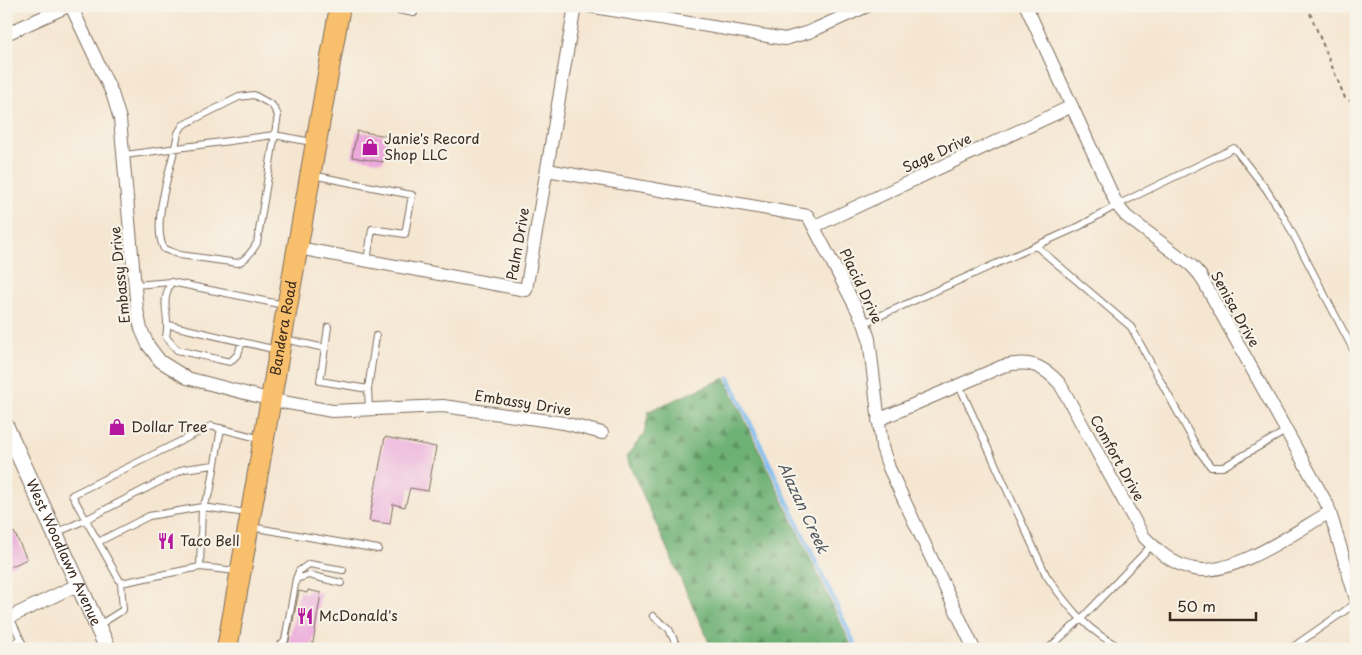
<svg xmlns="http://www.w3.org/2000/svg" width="1362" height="655" font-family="'Playpen Sans',sans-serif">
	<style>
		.forest { fill: url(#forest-firs); stroke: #546e4a }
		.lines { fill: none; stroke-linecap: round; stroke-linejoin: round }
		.stream { stroke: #7ebef2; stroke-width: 4 }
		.building { fill: #ecaadc }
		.service-casing { stroke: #7c6c5d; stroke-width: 8 }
		.minor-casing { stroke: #7c6c5d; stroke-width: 14 }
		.tertiary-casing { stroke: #7c6c5d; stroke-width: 18 }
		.primary-casing { stroke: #7c6c5d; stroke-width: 22 }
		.path { stroke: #7c6c5d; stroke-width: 2; stroke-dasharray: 4 4; stroke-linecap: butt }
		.service { stroke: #fff; stroke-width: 6 }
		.minor { stroke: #fff; stroke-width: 12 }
		.tertiary { stroke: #fff; stroke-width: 16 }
		.primary { stroke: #f8bf6c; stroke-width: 20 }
		.labels { text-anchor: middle; stroke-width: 4.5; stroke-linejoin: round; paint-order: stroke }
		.poi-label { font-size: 14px; fill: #3b2a1e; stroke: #f7f3e8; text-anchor: start }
		.street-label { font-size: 14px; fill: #3b2a1e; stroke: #f7f3e8 }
		.water-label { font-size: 15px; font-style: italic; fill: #4f565e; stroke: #f7f3e8 }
	</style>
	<defs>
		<pattern id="forest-firs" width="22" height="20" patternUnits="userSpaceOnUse" patternTransform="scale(1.25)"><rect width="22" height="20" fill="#6eb175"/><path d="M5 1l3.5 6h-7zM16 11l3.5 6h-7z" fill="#5c905f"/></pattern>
	</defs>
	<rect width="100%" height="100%" fill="#f7f3e8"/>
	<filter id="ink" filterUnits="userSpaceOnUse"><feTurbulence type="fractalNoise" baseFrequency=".02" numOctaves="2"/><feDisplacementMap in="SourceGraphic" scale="10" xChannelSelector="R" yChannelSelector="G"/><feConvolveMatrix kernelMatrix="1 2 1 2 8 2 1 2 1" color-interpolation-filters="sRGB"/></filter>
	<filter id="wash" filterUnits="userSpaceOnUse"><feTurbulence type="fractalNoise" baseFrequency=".0096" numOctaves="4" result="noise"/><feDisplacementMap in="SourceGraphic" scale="20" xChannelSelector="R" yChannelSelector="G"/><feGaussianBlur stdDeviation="1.12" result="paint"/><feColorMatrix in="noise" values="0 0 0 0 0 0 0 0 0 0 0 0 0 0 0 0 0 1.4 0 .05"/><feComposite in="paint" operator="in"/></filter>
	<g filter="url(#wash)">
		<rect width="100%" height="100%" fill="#f5e6d1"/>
		<!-- forest -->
		<path class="forest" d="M 725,378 L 853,649 L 712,649 L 626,457 L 644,434 L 649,411 Z"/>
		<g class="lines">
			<!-- stream -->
			<path class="stream" d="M 729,378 L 857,649"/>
		</g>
		<g id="blocks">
			<!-- building -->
			<path class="building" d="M 357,131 L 388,136 L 383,162 L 352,157 Z
				M 385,437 L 436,447 L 428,491 L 410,488 L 405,507 L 393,504 L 390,524 L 369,521 Z
				M 14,532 L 27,559 L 6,569 L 6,535 Z
				M 308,590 L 321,593 L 312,649 L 288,646 L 299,591 L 307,593 Z"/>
		</g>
	</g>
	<g filter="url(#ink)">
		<use href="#blocks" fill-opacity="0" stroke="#7c6c5d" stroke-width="1"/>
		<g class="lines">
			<!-- service casing -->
			<g class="service-casing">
				<path id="service" d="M 377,6 L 414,13 L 415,6
					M 254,95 L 272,105 L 278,115 L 257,243 C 252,252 247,259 238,263 L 180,255 L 164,249 C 150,223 173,163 178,133 L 183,125 L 239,97 Z
					M 125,155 L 274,135 L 312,142
					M 312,175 L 412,195 L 405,234 L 372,229 L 367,261
					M 1036,246 L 1131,327 L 1199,451 L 1211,467 L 1223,467 L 1286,431
					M 171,282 C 159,307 171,315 166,337 L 177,350 L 230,362 L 238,354 L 242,342
					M 135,285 L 171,282 L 284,305
					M 864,323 L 1080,226 L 1117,205 L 1234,148 L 1266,189 L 1284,217 L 1356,355
					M 169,325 L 277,350
					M 284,339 L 325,348 L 320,381 L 368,389 L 376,336
					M 325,348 L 328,327
					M 959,385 L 1046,575 C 1067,606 1089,634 1125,649
					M 368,389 L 369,410
					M 251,527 L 378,549
					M 56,533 L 85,520 L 184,469 L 214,465
					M 98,542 L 149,516 L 202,507 L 210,493 L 221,428
					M 200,567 L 202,507 L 247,513
					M 296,579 L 299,571 L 309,564 L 343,570
					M 121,583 L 200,567 L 237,571
					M 653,616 L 669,629 L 678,649
					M 10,617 L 25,649
					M 99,625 L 123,610 L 121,583 L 72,495 L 211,426 L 262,439
					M 6,647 L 20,639
					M 277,649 L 285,640 L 296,579 L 309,575 L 341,583
					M 1048,649 L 1080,620 L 1152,545
					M 1290,649 L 1356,603"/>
			</g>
			<!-- minor casing -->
			<g class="minor-casing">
				<path id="minor" d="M 71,6 L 112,93 L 120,119 L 137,310 L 141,329 L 148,345 L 160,361 L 187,378 L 272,400 L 332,411 L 443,406 L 564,423 L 602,433
					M 588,6 L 785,39 L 809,32 L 867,6
					M 1026,6 L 1117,205 L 1126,216 L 1192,266 L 1200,275 L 1328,506 L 1356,599
					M 6,34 L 68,6
					M 547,170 L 808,216 L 864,323 L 869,339 L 882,447 L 889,468 L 974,649
					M 815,226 L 1072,106
					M 298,248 L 526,290 L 575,6
					M 878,420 L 1003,366 C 1028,360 1042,364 1060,384 L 1143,536 C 1158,551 1173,565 1194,569 C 1233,577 1296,531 1330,512
					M 6,619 L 79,584"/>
			</g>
			<!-- tertiary casing -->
			<g class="tertiary-casing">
				<g id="tertiary">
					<path id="s1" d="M 6,427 L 108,649"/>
				</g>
			</g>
			<!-- primary casing -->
			<g class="primary-casing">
				<g id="primary">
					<path id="s2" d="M 227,649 L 340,6"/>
				</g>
			</g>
			<!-- path -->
			<path class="path" d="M 1307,6 L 1345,98 L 1356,104"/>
			<!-- service -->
			<use href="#service" class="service"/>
			<!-- minor -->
			<use href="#minor" class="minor"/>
			<!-- tertiary -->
			<use href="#tertiary" class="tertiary"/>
			<!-- primary -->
			<use href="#primary" class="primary"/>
		</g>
	</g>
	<!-- icons -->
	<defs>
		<g id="shop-bare" transform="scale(1.35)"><path d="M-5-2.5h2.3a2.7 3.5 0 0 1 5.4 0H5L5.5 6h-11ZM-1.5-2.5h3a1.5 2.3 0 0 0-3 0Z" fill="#b5179e" stroke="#f7f3e8" stroke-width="2.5" paint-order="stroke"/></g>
		<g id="restaurant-bare" transform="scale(1.35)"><path d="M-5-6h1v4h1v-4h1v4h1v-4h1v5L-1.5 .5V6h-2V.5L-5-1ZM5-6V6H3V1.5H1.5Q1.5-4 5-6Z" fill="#b5179e" stroke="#f7f3e8" stroke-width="2.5" paint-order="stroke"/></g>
	</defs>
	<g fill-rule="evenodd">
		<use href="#shop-bare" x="370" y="147"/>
		<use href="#shop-bare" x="117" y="427"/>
		<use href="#restaurant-bare" x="166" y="541"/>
		<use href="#restaurant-bare" x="305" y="616"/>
	</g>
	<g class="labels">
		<!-- poi labels -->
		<g class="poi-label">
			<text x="384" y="144">Janie's Record<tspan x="384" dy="16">Shop LLC</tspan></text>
			<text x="131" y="432">Dollar Tree</text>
			<text x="180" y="546">Taco Bell</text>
			<text x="319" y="621">McDonald's</text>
		</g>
		<!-- street labels -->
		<g class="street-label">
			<text transform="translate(937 153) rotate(-25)" y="5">Sage Drive</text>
			<text transform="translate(518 244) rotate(-80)" y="5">Palm Drive</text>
			<text transform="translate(120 275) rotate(-96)" y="5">Embassy Drive</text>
			<text transform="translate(861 286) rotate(65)" y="5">Placid Drive</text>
			<text transform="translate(1235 309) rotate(61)" y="5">Senisa Drive</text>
			<text dy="5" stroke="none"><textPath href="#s2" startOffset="326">Bandera Road</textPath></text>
			<text transform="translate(523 403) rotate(9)" y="5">Embassy Drive</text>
			<text transform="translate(1117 458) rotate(61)" y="5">Comfort Drive</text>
			<text dy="5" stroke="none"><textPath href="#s1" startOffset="138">West Woodlawn Avenue</textPath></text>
		</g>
		<!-- water labels -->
		<g class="water-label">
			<text transform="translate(803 508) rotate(65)" y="5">Alazan Creek</text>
		</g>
	</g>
	<!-- margin -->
	<rect width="1362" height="655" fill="none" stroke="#f7f3e8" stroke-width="25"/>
	<!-- scale -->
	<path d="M1170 612v8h86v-8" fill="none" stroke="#3b2a1e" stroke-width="2.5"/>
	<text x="1177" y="612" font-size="15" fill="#3b2a1e" stroke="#f7f3e8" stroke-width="4" paint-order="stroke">50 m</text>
</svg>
